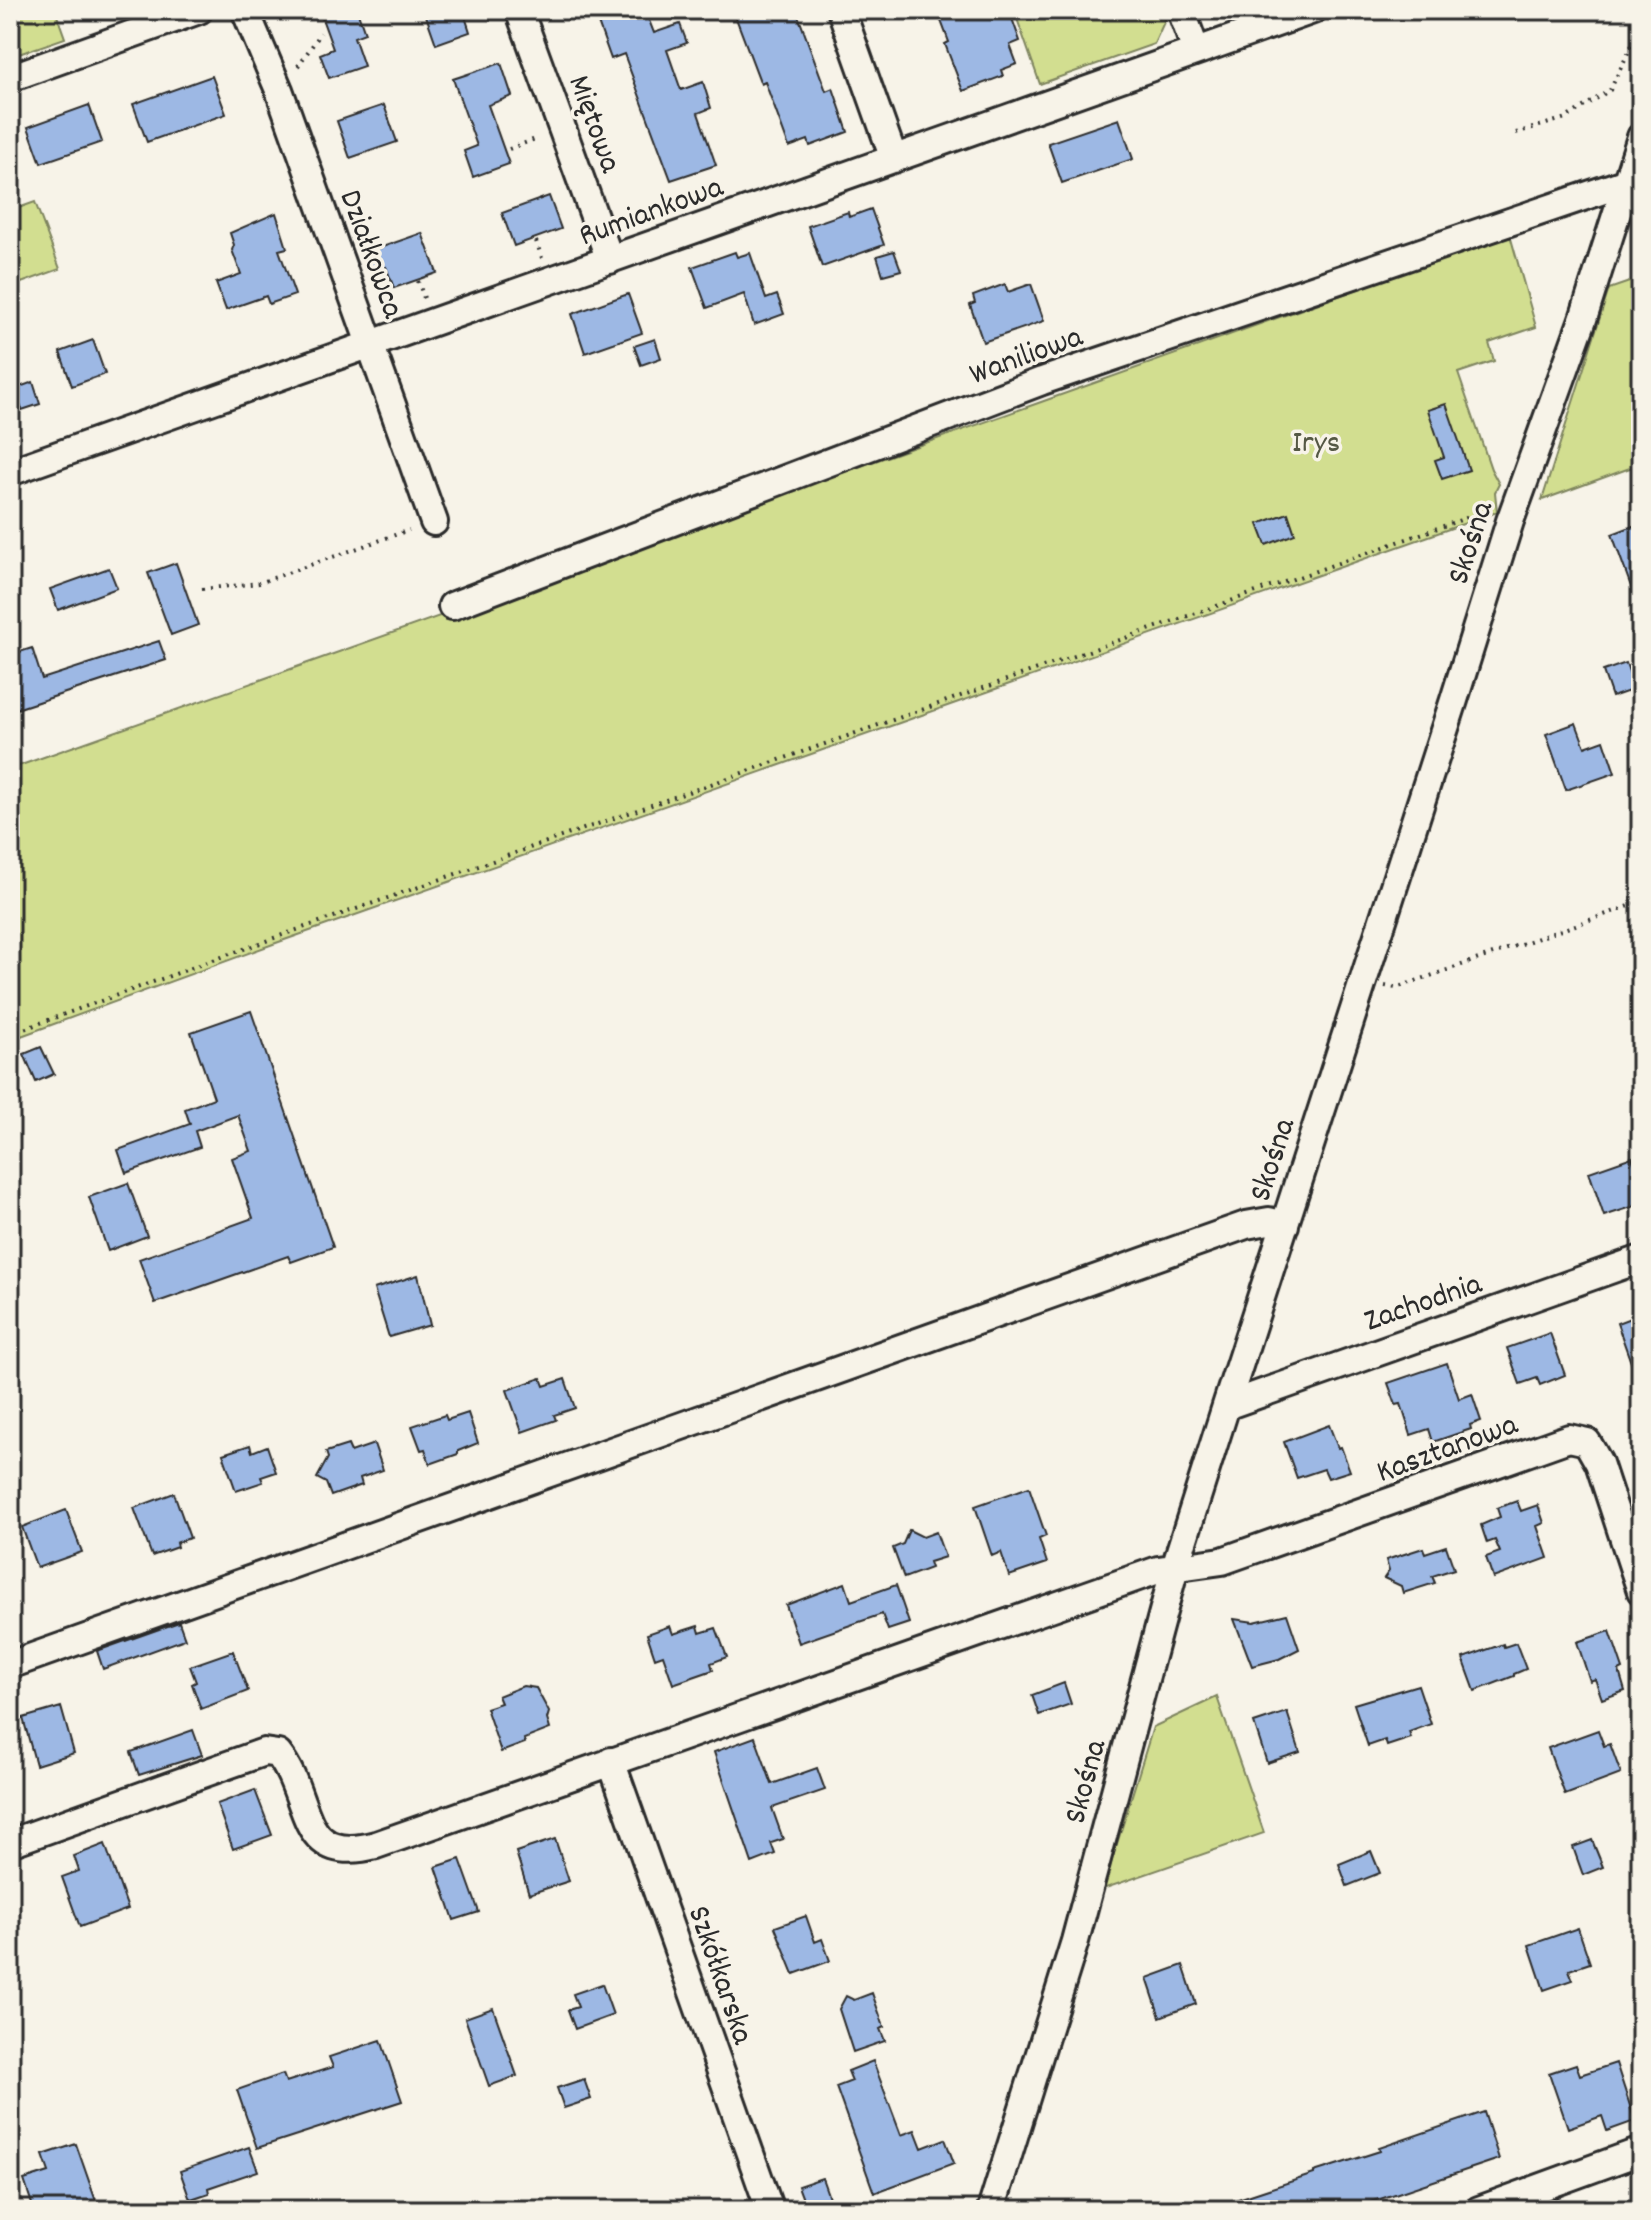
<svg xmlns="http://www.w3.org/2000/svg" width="1651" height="2220" font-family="Dekko,sans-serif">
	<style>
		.green { fill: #d2de90; stroke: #7e845e; stroke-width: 2 }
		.building { fill: #9db8e4; stroke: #2b2b2b; stroke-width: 2 }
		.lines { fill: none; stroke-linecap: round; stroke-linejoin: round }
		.minor-casing { stroke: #2b2b2b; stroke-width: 32 }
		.path { stroke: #2b2b2b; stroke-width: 4; stroke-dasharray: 2 6; stroke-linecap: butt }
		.minor { stroke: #f7f3e8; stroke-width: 26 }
		.labels { text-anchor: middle; stroke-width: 7; stroke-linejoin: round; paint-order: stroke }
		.street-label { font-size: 32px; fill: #2b2b2b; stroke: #f7f3e8 }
		.park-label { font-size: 32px; fill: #555844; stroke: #f7f3e8 }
	</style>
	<rect width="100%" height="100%" fill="#f7f3e8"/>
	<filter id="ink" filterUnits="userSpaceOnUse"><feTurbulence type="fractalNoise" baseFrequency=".0125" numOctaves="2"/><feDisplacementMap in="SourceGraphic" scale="16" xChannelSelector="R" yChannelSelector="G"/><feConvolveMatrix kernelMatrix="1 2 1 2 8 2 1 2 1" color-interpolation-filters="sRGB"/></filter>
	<g filter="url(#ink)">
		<!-- green -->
		<path class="green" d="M 10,10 L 55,10 L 65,38 L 10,57 Z
			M 1014,10 L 1162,10 L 1165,20 L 1154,44 L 1040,84 Z
			M 35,202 L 60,269 L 10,287 L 10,211 Z
			M 1510,235 L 1536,327 L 1489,343 L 1494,361 L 1458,373 L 1491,469 L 1499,484 L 1495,492 L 1497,512 L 276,943 L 10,1040 L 10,769 Z
			M 1641,278 L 1641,464 L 1542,500 L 1609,289 Z
			M 1217,1697 L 1264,1833 L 1103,1889 L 1153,1727 Z"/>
		<!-- building -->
		<path class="building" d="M 319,10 L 357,10 L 365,33 L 354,37 L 364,66 L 329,78 L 320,54 L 333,49 Z
			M 424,10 L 463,10 L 470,32 L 436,44 Z
			M 615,10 L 645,10 L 654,33 L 680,24 L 687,43 L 667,50 L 681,90 L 703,82 L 711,108 L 698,113 L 716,165 L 671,180 L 624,54 L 611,59 L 596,17 Z
			M 733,10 L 796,10 L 826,91 L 833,88 L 848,132 L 810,146 L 808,140 L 789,147 L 765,82 L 761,84 Z
			M 937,10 L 1009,10 L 1020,41 L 1010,45 L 1017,64 L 1001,70 L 1003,76 L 963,91 L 945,44 L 949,42 Z
			M 501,63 L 512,96 L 488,105 L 509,164 L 473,177 L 464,151 L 477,146 L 453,79 Z
			M 212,76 L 226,114 L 147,142 L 133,104 Z
			M 89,105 L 102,142 L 41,163 L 28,127 Z
			M 384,105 L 397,142 L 350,158 L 337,121 Z
			M 1119,119 L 1133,159 L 1062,183 L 1048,143 Z
			M 549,196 L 561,229 L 514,246 L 502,213 Z
			M 871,209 L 884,245 L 822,267 L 808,226 L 848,212 L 849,217 Z
			M 276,213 L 287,248 L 279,250 L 295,295 L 269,304 L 266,296 L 226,310 L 216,283 L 241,274 L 232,250 L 234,245 L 230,233 Z
			M 422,233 L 437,273 L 394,288 L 386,267 L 371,271 L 365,253 Z
			M 894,251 L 901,270 L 883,275 L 877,256 Z
			M 735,252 L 737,257 L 750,253 L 766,299 L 777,295 L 784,314 L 754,325 L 744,294 L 707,308 L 692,267 Z
			M 1005,284 L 1008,292 L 1031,284 L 1044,321 L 983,342 L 970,305 L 975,303 L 973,296 Z
			M 628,294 L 642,333 L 585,353 L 572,314 Z
			M 655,339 L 661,358 L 641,365 L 634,346 Z
			M 93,340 L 105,374 L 72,386 L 60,352 Z
			M 33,382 L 40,404 L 22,410 L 14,389 Z
			M 1446,404 L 1469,470 L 1442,479 L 1435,460 L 1444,457 L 1428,410 Z
			M 1288,513 L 1295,534 L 1266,545 L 1258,524 Z
			M 1641,523 L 1641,606 L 1638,606 L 1612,534 Z
			M 176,563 L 198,625 L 171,635 L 148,573 Z
			M 109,568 L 117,588 L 58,610 L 50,589 Z
			M 159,641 L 166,660 L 10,711 L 10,655 L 32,648 L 42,679 Z
			M 1626,663 L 1635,689 L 1612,697 L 1603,671 Z
			M 1576,723 L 1585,747 L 1604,740 L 1615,773 L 1566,790 L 1546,734 Z
			M 251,1011 L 333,1247 L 291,1262 L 288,1256 L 155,1303 L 139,1259 L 253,1218 L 232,1158 L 251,1151 L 238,1115 L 195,1131 L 200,1147 L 126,1173 L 118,1150 L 190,1124 L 185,1109 L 214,1098 L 191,1032 Z
			M 41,1047 L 54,1074 L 36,1082 L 24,1054 Z
			M 1632,1157 L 1634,1163 L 1641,1161 L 1641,1204 L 1604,1216 L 1589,1172 Z
			M 128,1183 L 147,1236 L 108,1251 L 89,1197 Z
			M 418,1275 L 430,1325 L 389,1337 L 374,1289 Z
			M 1641,1314 L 1641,1381 L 1638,1382 L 1617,1323 Z
			M 1550,1333 L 1565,1375 L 1540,1385 L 1537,1378 L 1520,1384 L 1507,1348 Z
			M 1447,1363 L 1459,1399 L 1472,1394 L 1481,1421 L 1470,1425 L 1471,1429 L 1433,1442 L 1429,1429 L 1411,1435 L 1401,1404 L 1396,1405 L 1388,1383 Z
			M 541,1378 L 544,1386 L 565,1379 L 575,1408 L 554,1415 L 556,1420 L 522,1432 L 507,1390 Z
			M 468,1413 L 478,1443 L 458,1451 L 458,1454 L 430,1464 L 425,1449 L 421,1450 L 412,1426 L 445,1415 L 447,1420 Z
			M 1329,1425 L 1338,1448 L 1341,1447 L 1350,1471 L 1328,1478 L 1324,1469 L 1297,1478 L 1284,1442 Z
			M 374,1444 L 383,1470 L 360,1478 L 362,1485 L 331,1496 L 326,1483 L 317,1478 L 328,1458 L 326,1452 L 348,1445 L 351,1452 Z
			M 250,1445 L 252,1452 L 267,1446 L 276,1472 L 261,1477 L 263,1482 L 236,1491 L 223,1454 Z
			M 1029,1487 L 1046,1536 L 1039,1539 L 1047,1563 L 1009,1576 L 1001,1552 L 992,1556 L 975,1506 Z
			M 174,1493 L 190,1538 L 176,1543 L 177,1547 L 152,1556 L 134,1508 Z
			M 1517,1501 L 1521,1511 L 1538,1505 L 1544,1523 L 1537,1526 L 1548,1558 L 1493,1578 L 1486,1557 L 1500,1552 L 1495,1540 L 1487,1543 L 1481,1525 L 1500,1517 L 1497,1508 Z
			M 66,1510 L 82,1552 L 37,1568 L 22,1527 Z
			M 909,1530 L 923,1537 L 936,1532 L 945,1557 L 929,1562 L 931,1568 L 904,1578 L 893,1548 L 903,1544 Z
			M 1446,1546 L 1454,1569 L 1432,1576 L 1435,1583 L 1403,1593 L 1401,1586 L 1384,1578 L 1389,1571 L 1386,1560 L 1423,1548 L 1425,1553 Z
			M 845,1583 L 851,1601 L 896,1585 L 909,1623 L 888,1630 L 882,1614 L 799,1643 L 786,1605 Z
			M 1287,1614 L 1299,1649 L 1279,1659 L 1252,1666 L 1234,1619 L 1254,1622 Z
			M 179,1622 L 185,1639 L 103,1669 L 97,1651 Z
			M 670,1626 L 673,1634 L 698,1626 L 700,1633 L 716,1628 L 727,1657 L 711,1663 L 713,1670 L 673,1684 L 663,1655 L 655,1658 L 647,1634 Z
			M 1610,1631 L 1623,1669 L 1619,1671 L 1625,1691 L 1602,1699 L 1595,1679 L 1590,1681 L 1577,1642 Z
			M 1516,1643 L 1526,1669 L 1514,1674 L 1514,1676 L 1475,1691 L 1463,1658 L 1503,1644 L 1504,1647 Z
			M 233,1651 L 248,1691 L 201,1709 L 192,1684 L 196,1682 L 190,1666 Z
			M 1064,1683 L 1071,1704 L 1039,1715 L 1032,1695 Z
			M 1418,1685 L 1431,1724 L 1409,1732 L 1411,1738 L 1387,1746 L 1385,1740 L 1368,1746 L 1354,1704 Z
			M 523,1686 L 536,1688 L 549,1712 L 547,1719 L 550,1729 L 524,1739 L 525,1743 L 501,1752 L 486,1708 L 501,1703 L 498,1696 Z
			M 61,1707 L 74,1753 L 36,1765 L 23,1718 Z
			M 1287,1712 L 1300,1752 L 1267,1763 L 1254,1723 Z
			M 193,1730 L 202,1755 L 139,1775 L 131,1752 Z
			M 1598,1730 L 1604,1746 L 1610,1744 L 1621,1774 L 1565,1795 L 1548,1748 Z
			M 755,1737 L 772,1784 L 817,1768 L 825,1790 L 772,1808 L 783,1839 L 771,1843 L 775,1854 L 752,1863 L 714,1752 Z
			M 255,1790 L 272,1835 L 233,1849 L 217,1804 Z
			M 555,1839 L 569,1881 L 529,1894 L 516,1852 Z
			M 1592,1840 L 1603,1867 L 1583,1875 L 1573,1847 Z
			M 105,1844 L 128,1909 L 80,1927 L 62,1877 L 79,1871 L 74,1856 Z
			M 1371,1851 L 1380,1873 L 1347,1886 L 1339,1864 Z
			M 460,1859 L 479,1912 L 454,1920 L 436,1867 Z
			M 806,1916 L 815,1942 L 822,1939 L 830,1961 L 794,1974 L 775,1927 Z
			M 1578,1928 L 1590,1963 L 1569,1970 L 1573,1980 L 1544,1990 L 1529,1945 Z
			M 1183,1965 L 1196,2004 L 1160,2017 L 1147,1978 Z
			M 602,1984 L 613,2015 L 575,2029 L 568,2010 L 578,2007 L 573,1994 Z
			M 872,1993 L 884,2027 L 880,2029 L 885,2041 L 853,2052 L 839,2009 L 846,1996 L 854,2000 Z
			M 493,2008 L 517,2076 L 489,2086 L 465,2018 Z
			M 381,2040 L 402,2101 L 257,2148 L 237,2090 L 283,2074 L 286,2082 L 333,2067 L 329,2057 Z
			M 873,2061 L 901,2135 L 915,2130 L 922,2148 L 945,2139 L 954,2163 L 874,2193 L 836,2087 L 852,2081 L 848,2071 Z
			M 1616,2063 L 1635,2121 L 1607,2131 L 1602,2116 L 1568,2128 L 1549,2073 L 1576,2064 L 1580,2075 Z
			M 584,2079 L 591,2099 L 564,2108 L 557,2088 Z
			M 1484,2112 L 1499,2159 L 1362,2205 L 1364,2210 L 1217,2210 L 1217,2206 L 1314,2174 L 1314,2172 L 1380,2151 L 1379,2148 Z
			M 76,2144 L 99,2210 L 34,2210 L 24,2180 L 49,2172 L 43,2155 Z
			M 249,2147 L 258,2171 L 208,2188 L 209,2193 L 191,2199 L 189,2197 L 180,2171 Z
			M 822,2178 L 832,2206 L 819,2210 L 807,2210 L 798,2186 Z"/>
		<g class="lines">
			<!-- minor casing -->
			<g class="minor-casing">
				<path id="minor" d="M 245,10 L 279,90 L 434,522
					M 519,10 L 610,260
					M 841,10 L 894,159
					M 1181,10 L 1196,51
					M 10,78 L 199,10
					M 10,472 L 1313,10
					M 452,606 L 1042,381 L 1627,182
					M 1226,1406 L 1641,1259
					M 10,1665 L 1246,1225 L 1269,1221 L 1285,1225
					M 611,1761 L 770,2210
					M 10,1843 L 264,1752 L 278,1754 C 313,1798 296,1866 376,1845 L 1158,1570 L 1222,1561 L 1569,1438 L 1587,1442 L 1599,1463 L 1641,1591
					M 991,2210 L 1075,1941 L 1175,1567 L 1226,1406 L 1454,700 L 1510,521 L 1583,319 L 1641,137
					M 1479,2210 L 1641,2151"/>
			</g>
			<!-- path -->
			<path class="path" d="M 298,66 L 321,33
				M 1634,112 L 1641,92
				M 1516,133 L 1566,118 L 1610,90 L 1634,41 L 1641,44
				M 509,149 L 538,138
				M 536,241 L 542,258
				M 418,281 L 424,298
				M 202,589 L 259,583 L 409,530
				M 1385,986 L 1396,988 L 1641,902
				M 10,1034 L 274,938 L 1486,511"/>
			<!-- minor -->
			<use href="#minor" class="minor"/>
		</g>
	</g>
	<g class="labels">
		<!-- street labels -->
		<g class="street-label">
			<text transform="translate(597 123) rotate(70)" y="11">Miętowa</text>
			<text transform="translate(650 209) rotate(-20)" y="11">Rumiankowa</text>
			<text transform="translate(374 253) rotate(70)" y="11">Działkowca</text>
			<text transform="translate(1025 353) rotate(-20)" y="11">Waniliowa</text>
			<text transform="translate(1468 542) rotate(-72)" y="11">Skośna</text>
			<text transform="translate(1270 1159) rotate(-72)" y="11">Skośna</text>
			<text transform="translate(1422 1300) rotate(-19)" y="11">Zachodnia</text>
			<text transform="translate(1446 1446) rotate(-20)" y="11">Kasztanowa</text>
			<text transform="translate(1083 1781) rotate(-75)" y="11">Skośna</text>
			<text transform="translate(723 1974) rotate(71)" y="11">Szkółkarska</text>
		</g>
		<!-- park labels -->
		<g class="park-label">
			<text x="1316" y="451">Irys</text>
		</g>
	</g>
	<!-- margin -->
	<rect width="1651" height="2220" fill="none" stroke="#f7f3e8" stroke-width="40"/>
	<rect x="20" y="20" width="1611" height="2180" fill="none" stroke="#2b2b2b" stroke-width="3" filter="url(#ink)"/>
</svg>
